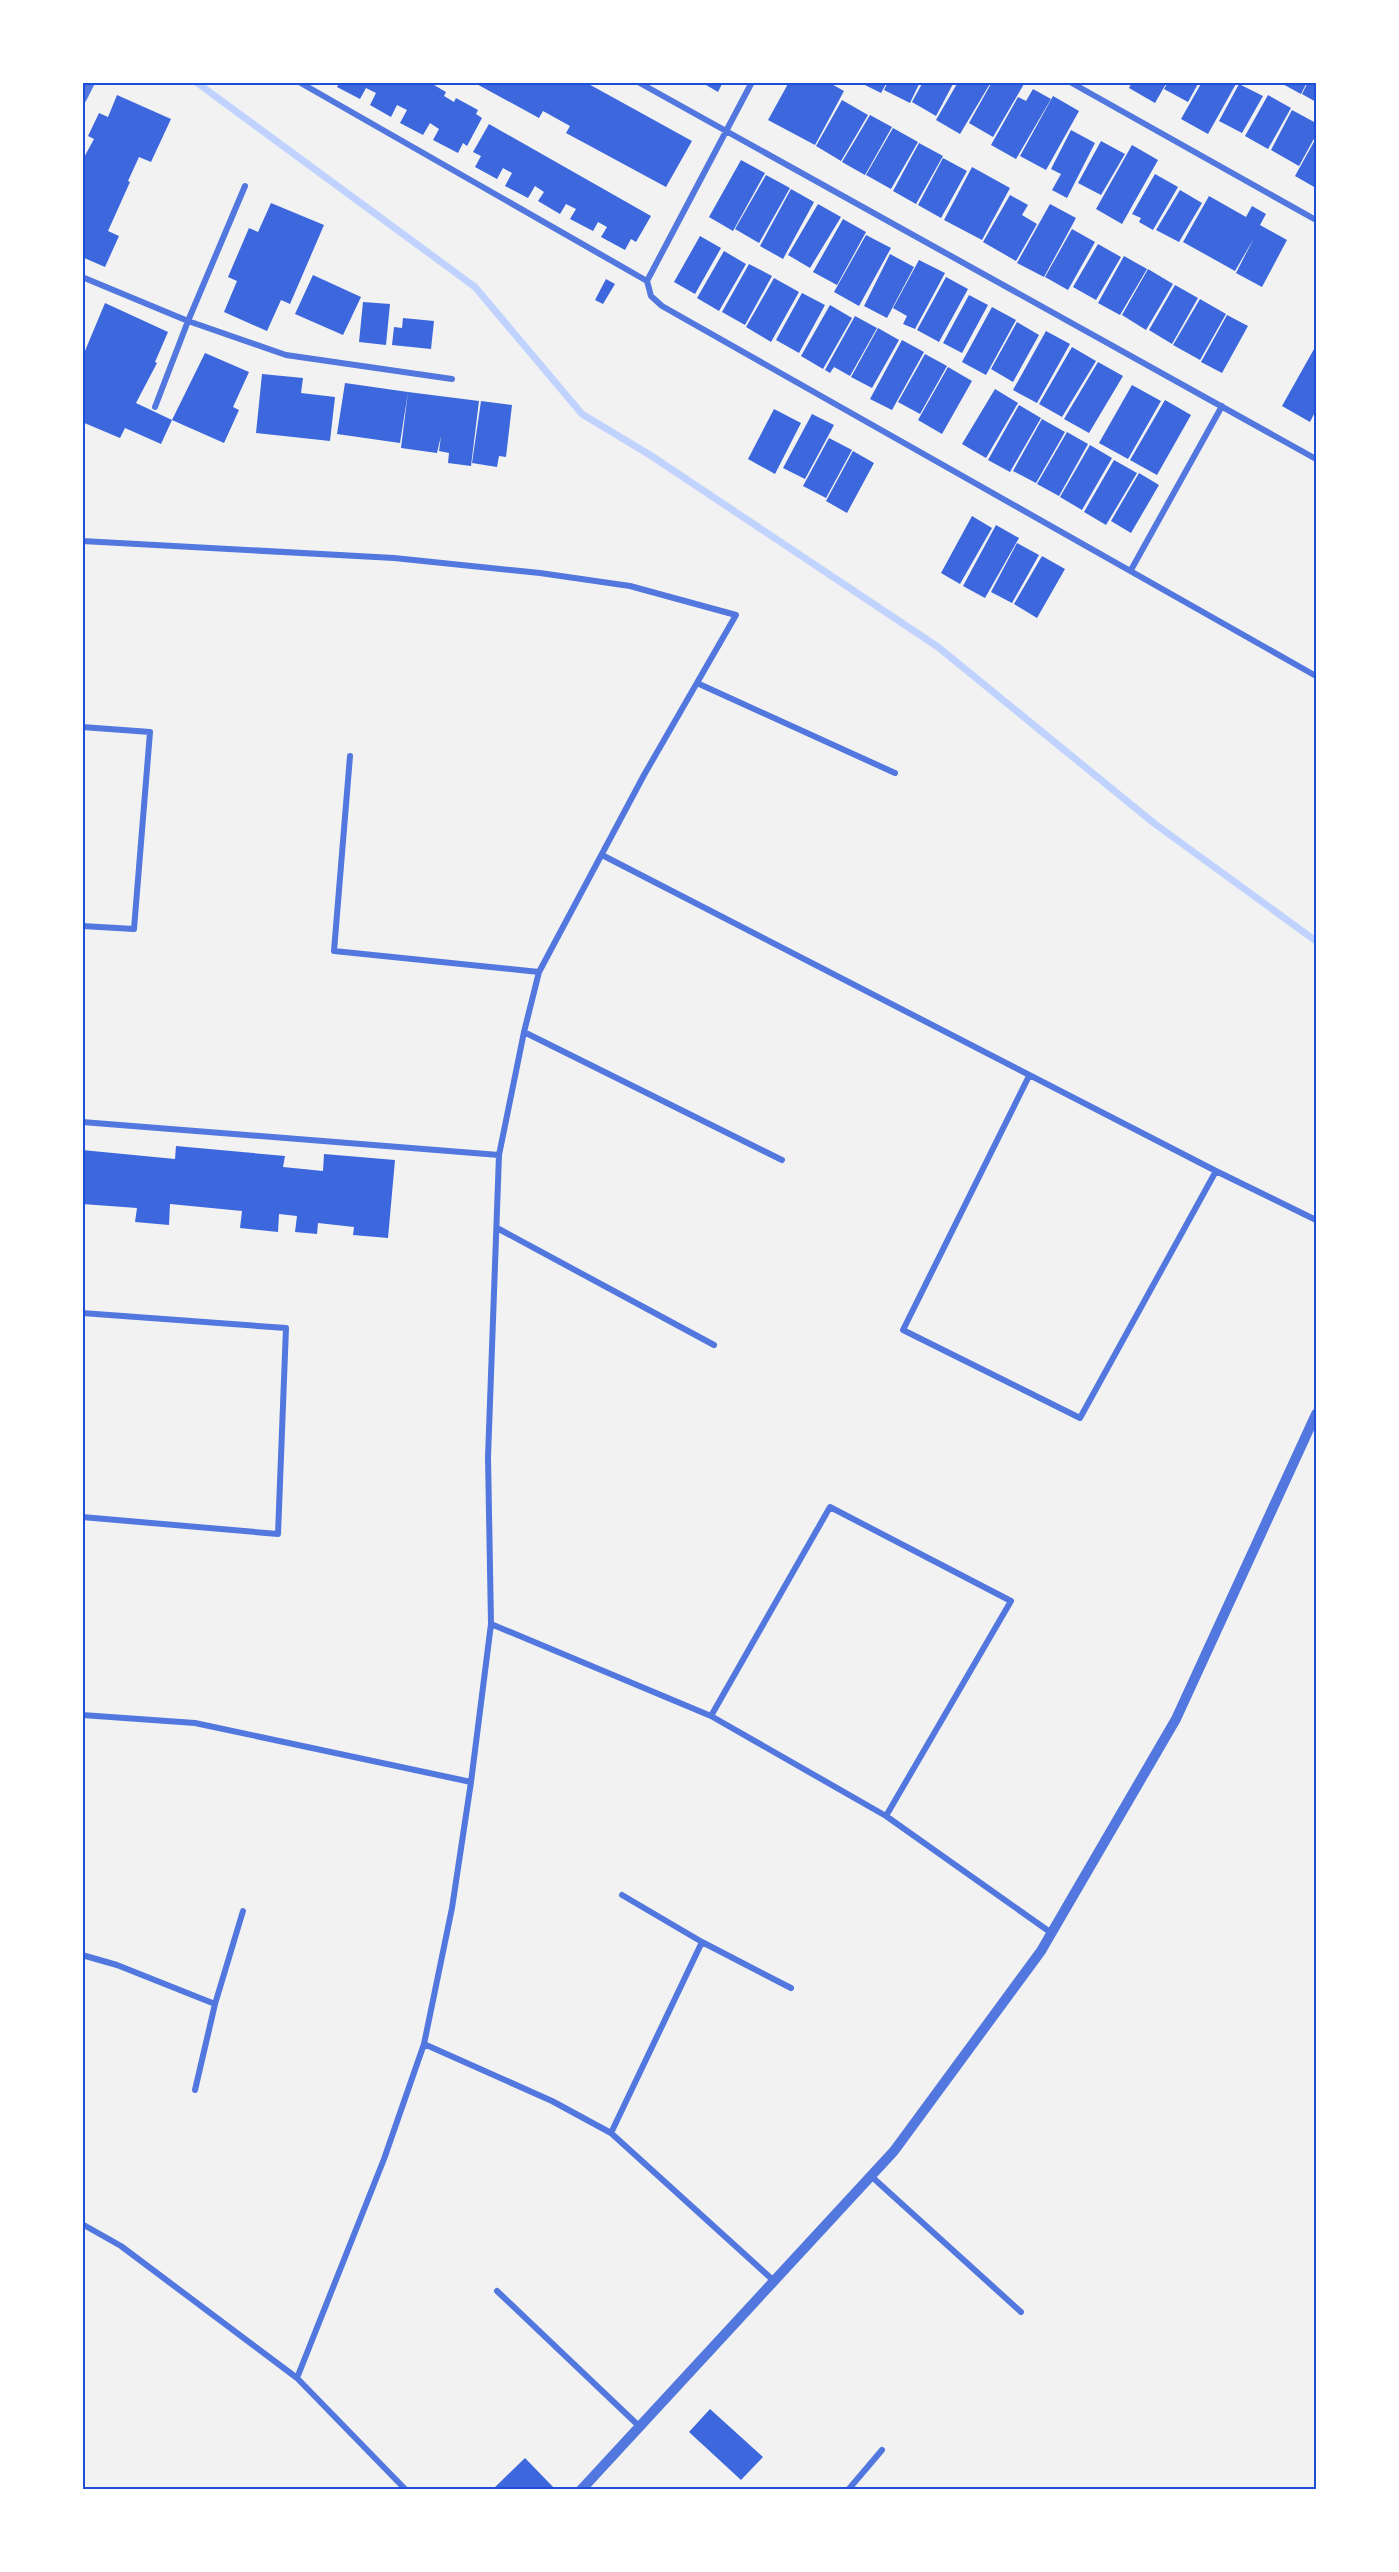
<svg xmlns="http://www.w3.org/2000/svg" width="1399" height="2572" font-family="Ubuntu,sans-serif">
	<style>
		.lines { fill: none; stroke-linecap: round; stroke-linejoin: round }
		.stream { stroke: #bfd3fe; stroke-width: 7 }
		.building { fill: #3d67dc }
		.minor { stroke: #5277de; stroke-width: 6 }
		.tertiary { stroke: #5277de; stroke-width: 10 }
		.neatline { fill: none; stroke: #1d4ed8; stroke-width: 2 }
	</style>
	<rect width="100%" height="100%" fill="#f2f2f2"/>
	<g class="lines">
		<!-- stream -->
		<path class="stream" d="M 196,82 L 475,287 L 582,414 L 650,455 L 938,647 L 1155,824 L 1316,941"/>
	</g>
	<!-- building -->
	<path class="building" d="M 340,82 L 420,82 L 426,85 L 429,82 L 446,92 L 444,96 L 454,102 L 456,98 L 478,110 L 476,114 L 482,118 L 467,146 L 463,143 L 458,153 L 433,140 L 439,129 L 430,123 L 423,135 L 400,123 L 407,110 L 397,105 L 391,117 L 370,105 L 376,93 L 366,88 L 360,99 L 337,87 Z
		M 473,82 L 585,82 L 692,141 L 666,187 L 566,133 L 570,126 L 543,111 L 539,118 Z
		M 701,82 L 723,82 L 718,92 Z
		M 789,82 L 828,82 L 844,91 L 815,145 L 768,120 Z
		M 859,82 L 887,82 L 881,93 Z
		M 888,82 L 920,82 L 910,103 L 884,90 Z
		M 923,82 L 954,82 L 936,116 L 912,102 Z
		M 958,82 L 991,82 L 960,134 L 936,120 Z
		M 992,82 L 1024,84 L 993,137 L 969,123 Z
		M 1132,82 L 1167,82 L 1155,103 L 1129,88 Z
		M 1168,82 L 1199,82 L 1188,102 L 1164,89 Z
		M 1202,82 L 1237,82 L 1208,134 L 1181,119 Z
		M 1279,82 L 1307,82 L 1301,94 Z
		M 1308,82 L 1316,82 L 1316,102 L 1302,94 Z
		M 1239,84 L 1263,96 L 1242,133 L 1219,121 Z
		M 1033,89 L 1051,99 L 1016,159 L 991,145 L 1018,97 L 1026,101 Z
		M 117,95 L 171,119 L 151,162 L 139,157 L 128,181 L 130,182 L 108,231 L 119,236 L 105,267 L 82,257 L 82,161 L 94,139 L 88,136 L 99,113 L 108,117 Z
		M 1268,95 L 1291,108 L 1268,149 L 1245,136 Z
		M 1053,96 L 1079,111 L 1046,170 L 1020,156 Z
		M 842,100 L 868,115 L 841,161 L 816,146 Z
		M 1292,110 L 1316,123 L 1316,135 L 1299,166 L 1271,150 Z
		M 870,115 L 892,127 L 865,175 L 842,162 Z
		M 489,124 L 651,216 L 636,242 L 631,239 L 625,250 L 601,237 L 607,227 L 598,222 L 593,231 L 570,219 L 576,209 L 566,204 L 560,214 L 538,201 L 544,192 L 535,186 L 528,198 L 505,186 L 512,173 L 503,168 L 497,179 L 475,167 L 481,156 L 473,152 Z
		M 893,128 L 918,142 L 891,189 L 866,175 Z
		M 1071,130 L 1095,143 L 1067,198 L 1052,190 L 1061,174 L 1051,169 Z
		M 1316,138 L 1316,188 L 1295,176 Z
		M 1101,141 L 1125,154 L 1101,195 L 1078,183 Z
		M 919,143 L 943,156 L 916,204 L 893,191 Z
		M 1132,145 L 1158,160 L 1122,224 L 1096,209 Z
		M 943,158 L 967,171 L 941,218 L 918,205 Z
		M 741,160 L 765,173 L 733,231 L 709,217 Z
		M 972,167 L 1010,188 L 982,240 L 944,220 Z
		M 1155,174 L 1178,187 L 1153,230 L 1139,222 L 1141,218 L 1132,214 Z
		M 766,175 L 790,188 L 759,243 L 735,229 Z
		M 791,189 L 814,202 L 783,259 L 760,246 Z
		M 1180,190 L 1202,203 L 1179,242 L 1156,230 Z
		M 1010,195 L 1028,205 L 1022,215 L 1037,224 L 1016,261 L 983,242 Z
		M 1209,196 L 1246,217 L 1252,206 L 1266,214 L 1260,225 L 1287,240 L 1262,287 L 1236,273 L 1254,238 L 1235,271 L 1183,242 Z
		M 271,203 L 324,225 L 290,304 L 281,300 L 267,331 L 224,312 L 237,281 L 228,277 L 249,228 L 258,232 Z
		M 818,204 L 841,217 L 810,268 L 788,255 Z
		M 1050,204 L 1076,218 L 1044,277 L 1017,263 Z
		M 843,219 L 866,232 L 837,285 L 813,272 Z
		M 1072,229 L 1095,242 L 1068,290 L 1045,277 Z
		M 866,235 L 891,248 L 859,306 L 834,292 Z
		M 700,236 L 721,248 L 695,294 L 674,282 Z
		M 1098,244 L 1121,257 L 1096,300 L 1073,287 Z
		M 724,251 L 746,264 L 719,311 L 697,298 Z
		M 890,254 L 914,267 L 887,318 L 864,306 Z
		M 1124,256 L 1147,269 L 1120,315 L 1098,303 Z
		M 919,260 L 945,273 L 915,329 L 903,324 L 907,316 L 893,308 Z
		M 749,264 L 772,276 L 745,325 L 722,312 Z
		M 1148,269 L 1173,284 L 1146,330 L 1122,315 Z
		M 313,275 L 361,297 L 343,335 L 295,314 Z
		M 946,277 L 968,289 L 939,342 L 917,330 Z
		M 774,278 L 799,292 L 771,342 L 746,327 Z
		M 606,279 L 615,284 L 603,304 L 595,300 Z
		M 1175,285 L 1198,298 L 1172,344 L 1149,330 Z
		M 802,293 L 825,305 L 799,353 L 776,340 Z
		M 969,295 L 988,305 L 962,353 L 943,343 Z
		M 1200,299 L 1226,314 L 1200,360 L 1173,345 Z
		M 363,302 L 390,304 L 386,345 L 359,342 Z
		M 105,303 L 168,332 L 155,362 L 157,363 L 136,403 L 172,420 L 161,444 L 125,428 L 120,438 L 82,422 L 82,358 Z
		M 830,305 L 852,318 L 823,369 L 801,356 Z
		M 992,307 L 1016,320 L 986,375 L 962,362 Z
		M 1227,315 L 1248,326 L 1222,373 L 1201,362 Z
		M 855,316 L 877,328 L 850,376 L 834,367 L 830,373 L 825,370 Z
		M 403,318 L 434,321 L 431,349 L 392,345 L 394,327 L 402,328 Z
		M 1017,322 L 1039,335 L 1013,382 L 991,369 Z
		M 878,328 L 899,340 L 872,388 L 851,377 Z
		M 1046,331 L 1070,344 L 1037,403 L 1013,390 Z
		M 902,340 L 924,352 L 892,410 L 870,399 Z
		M 1072,347 L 1096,361 L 1062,417 L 1039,404 Z
		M 1314,349 L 1316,350 L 1316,410 L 1310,422 L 1282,406 Z
		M 205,353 L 249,372 L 233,407 L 239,410 L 224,443 L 172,420 Z
		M 925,354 L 947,366 L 920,414 L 898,402 Z
		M 1098,362 L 1123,376 L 1089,433 L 1064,419 Z
		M 948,367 L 972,381 L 942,434 L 918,420 Z
		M 262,374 L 303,378 L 301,393 L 335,397 L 330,441 L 256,433 Z
		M 345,383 L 408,392 L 400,443 L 337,434 Z
		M 1132,385 L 1161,401 L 1128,459 L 1099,443 Z
		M 995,389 L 1018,403 L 986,458 L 962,444 Z
		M 408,392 L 479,401 L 471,466 L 448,463 L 449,453 L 439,451 L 441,436 L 437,453 L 401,448 Z
		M 1165,400 L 1191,415 L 1157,475 L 1130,460 Z
		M 481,401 L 512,405 L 506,457 L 499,456 L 497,467 L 472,463 Z
		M 1019,405 L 1041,418 L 1010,472 L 988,460 Z
		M 774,409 L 801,423 L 775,474 L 748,459 Z
		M 812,414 L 834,425 L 805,479 L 783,468 Z
		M 1042,419 L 1065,432 L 1036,483 L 1013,471 Z
		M 1067,432 L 1088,444 L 1059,496 L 1037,484 Z
		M 829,438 L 852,450 L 826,498 L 803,486 Z
		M 1090,445 L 1112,458 L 1082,510 L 1060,497 Z
		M 853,451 L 874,463 L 847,513 L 826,501 Z
		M 1114,460 L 1137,473 L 1106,525 L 1084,512 Z
		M 1139,473 L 1159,485 L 1131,533 L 1111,521 Z
		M 972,516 L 992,528 L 960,584 L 941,573 Z
		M 996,525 L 1019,538 L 985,598 L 963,586 Z
		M 1017,543 L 1039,555 L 1012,603 L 991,592 Z
		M 1042,556 L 1065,569 L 1037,618 L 1014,604 Z
		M 176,1146 L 285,1156 L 283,1167 L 323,1171 L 324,1154 L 395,1160 L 388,1238 L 353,1235 L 354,1227 L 318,1223 L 317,1234 L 295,1232 L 297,1216 L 279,1214 L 278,1232 L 240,1228 L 242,1211 L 170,1204 L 169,1225 L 135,1222 L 137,1208 L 82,1204 L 82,1150 L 175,1159 Z
		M 710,2409 L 763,2457 L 741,2480 L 689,2432 Z
		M 525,2458 L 556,2490 L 492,2490 Z"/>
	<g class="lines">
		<!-- minor -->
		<path class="minor" d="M 299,82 L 647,281
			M 638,82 L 1316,459
			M 1070,82 L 1316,220
			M 82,277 L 188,321 L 286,355 L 452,379
			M 647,281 L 651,296 L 662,306 L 1316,676
			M 647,281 L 752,82
			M 155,407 L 188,321 L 245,186
			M 82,541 L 394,558 L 540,573 L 630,586 L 736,615 L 644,775 L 539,972 L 524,1032 L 499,1155 L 488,1457 L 491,1624 L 471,1782 L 452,1908 L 424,2044 L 384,2159 L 297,2378
			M 1131,570 L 1222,406
			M 697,683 L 895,773
			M 82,727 L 150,732 L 134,929 L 82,926
			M 350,756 L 334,951 L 539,972
			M 602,855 L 1216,1171 L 1316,1220
			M 524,1032 L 782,1160
			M 1029,1076 L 903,1330 L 1080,1418 L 1216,1171
			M 82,1122 L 499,1155
			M 497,1228 L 714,1345
			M 82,1313 L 286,1328 L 278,1534 L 82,1517
			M 491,1624 L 711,1716 L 886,1816 L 1050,1932
			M 82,1715 L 195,1723 L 471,1782
			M 711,1716 L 830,1507 L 1011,1601 L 886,1816
			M 622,1895 L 702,1942 L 791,1988
			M 82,1955 L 117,1965 L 215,2004
			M 424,2044 L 552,2101 L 611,2133 L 774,2281
			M 195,2090 L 215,2004 L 243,1911
			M 611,2133 L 702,1942
			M 871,2176 L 1021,2312
			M 82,2224 L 121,2246 L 297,2378 L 406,2490
			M 497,2291 L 640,2427
			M 848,2490 L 882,2450"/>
		<!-- tertiary -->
		<path class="tertiary" d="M 82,98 L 90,82
			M 581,2490 L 894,2151 L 1041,1951 L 1176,1719 L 1316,1414"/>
	</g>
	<!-- border -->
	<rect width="1399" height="2572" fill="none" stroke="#ffffff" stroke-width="168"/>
	<rect x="84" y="84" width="1231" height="2404" class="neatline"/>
</svg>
